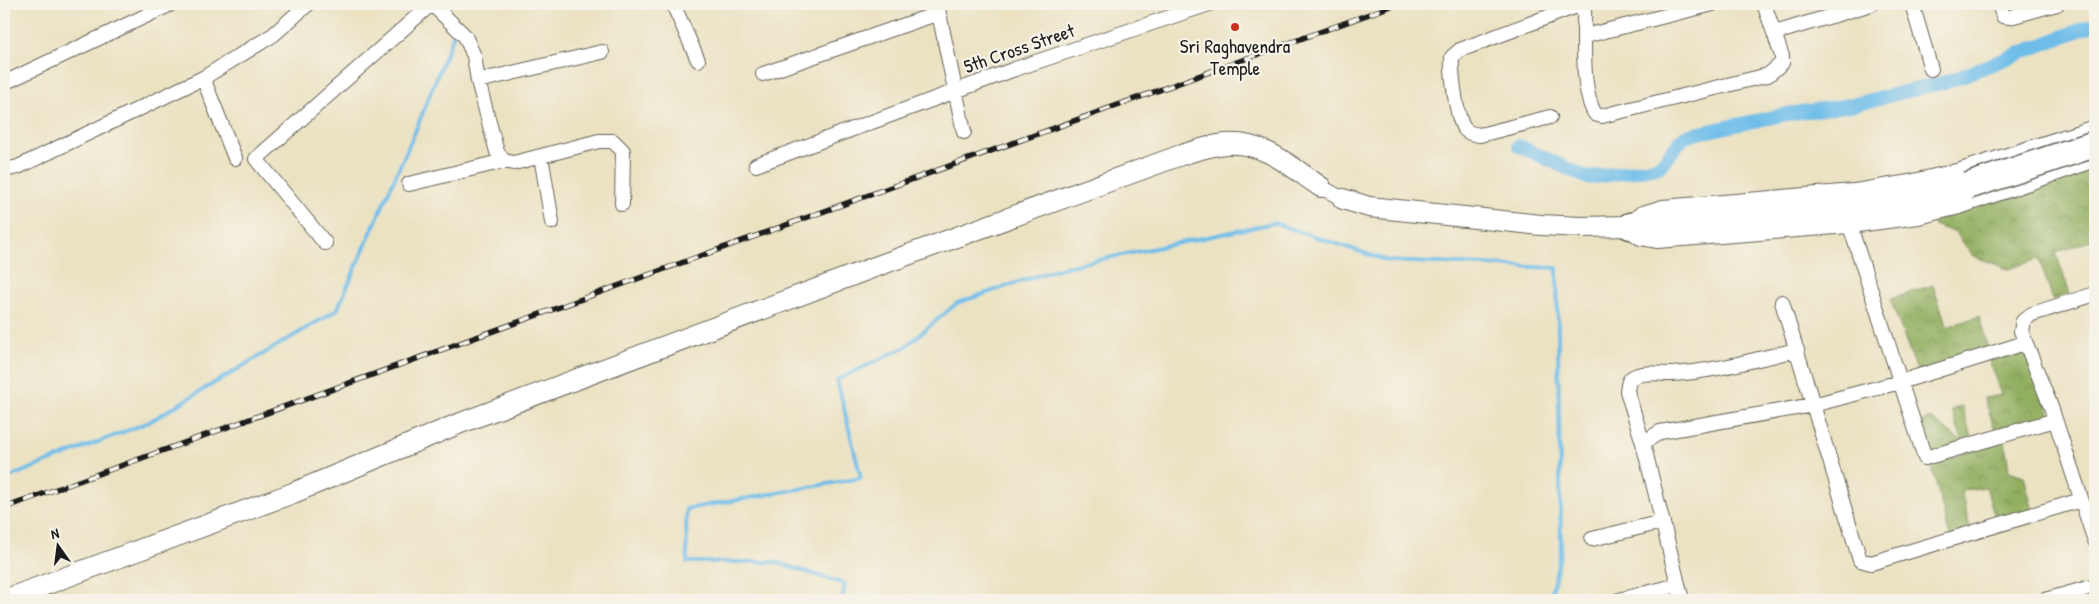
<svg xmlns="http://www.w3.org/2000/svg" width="2099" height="604" font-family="'Patrick Hand',sans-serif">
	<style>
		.forest { fill: url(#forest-crowns); stroke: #57663e }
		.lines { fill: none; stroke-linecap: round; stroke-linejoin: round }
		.stream { stroke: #6ebde9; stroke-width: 4 }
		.canal { stroke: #6ebde9; stroke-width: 14 }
		.street-casing { stroke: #646156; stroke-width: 16 }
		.secondary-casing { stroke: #646156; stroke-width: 22 }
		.highway-casing { stroke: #646156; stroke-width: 29 }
		.street { stroke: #fff; stroke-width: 14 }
		.secondary { stroke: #fff; stroke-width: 20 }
		.highway { stroke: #fff; stroke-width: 26 }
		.rail-casing { stroke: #1c1c1c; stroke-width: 5.5 }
		.rail { stroke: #f7f3e8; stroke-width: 4; stroke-dasharray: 11; stroke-linecap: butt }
		.highway-bridge-casing { stroke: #646156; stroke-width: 29; stroke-linecap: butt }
		.highway-bridge { stroke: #fff; stroke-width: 26 }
		.poi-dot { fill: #c8321e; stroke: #f7f3e8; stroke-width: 2 }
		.labels { text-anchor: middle; stroke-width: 4.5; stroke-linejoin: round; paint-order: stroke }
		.poi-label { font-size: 19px; fill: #1c1c1c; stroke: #f7f3e8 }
		.street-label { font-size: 19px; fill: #1c1c1c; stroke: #f7f3e8 }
	</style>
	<defs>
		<pattern id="forest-crowns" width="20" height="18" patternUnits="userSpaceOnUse" patternTransform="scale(1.25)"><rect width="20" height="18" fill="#92af61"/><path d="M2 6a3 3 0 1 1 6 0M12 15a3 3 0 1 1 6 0" fill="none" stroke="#768e4f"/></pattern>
	</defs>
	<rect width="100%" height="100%" fill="#f7f3e8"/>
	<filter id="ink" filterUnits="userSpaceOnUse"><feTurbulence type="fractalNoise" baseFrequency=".02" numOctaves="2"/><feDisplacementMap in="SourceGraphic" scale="10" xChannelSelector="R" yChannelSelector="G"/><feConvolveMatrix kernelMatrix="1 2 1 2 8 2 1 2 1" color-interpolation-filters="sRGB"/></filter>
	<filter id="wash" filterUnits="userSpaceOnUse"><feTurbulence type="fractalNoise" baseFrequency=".0096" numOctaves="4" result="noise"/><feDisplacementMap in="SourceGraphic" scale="20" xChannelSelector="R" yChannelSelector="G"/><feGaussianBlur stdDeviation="1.12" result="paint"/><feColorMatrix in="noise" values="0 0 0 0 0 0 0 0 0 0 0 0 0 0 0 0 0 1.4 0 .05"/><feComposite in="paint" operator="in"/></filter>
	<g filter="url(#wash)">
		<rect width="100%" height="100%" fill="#ebe2c2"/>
		<!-- forest -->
		<path class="forest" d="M 2095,157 L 2095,239 L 2056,253 L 2070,294 L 2053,300 L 2039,259 L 2008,269 L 1973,256 L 1956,233 L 1934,225 L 1931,215 Z
			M 1933,285 L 1947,327 L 1979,316 L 1988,348 L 1919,376 L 1890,299 Z
			M 2026,345 L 2053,421 L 1925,458 L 1914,424 L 1931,418 L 1963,443 L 1951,410 L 1962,406 L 1972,440 L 1996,432 L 1984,398 L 2001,395 L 1988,358 Z
			M 2005,440 L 2009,471 L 2024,476 L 2033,511 L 1996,522 L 1986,487 L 1961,491 L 1971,532 L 1950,537 L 1931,464 Z"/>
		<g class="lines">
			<!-- stream -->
			<path class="stream" d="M 4,479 L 149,422 L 337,310 L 417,127 L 455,31
				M 842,600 L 845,584 L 775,562 L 687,562 L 686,509 L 861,478 L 837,380 L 905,347 L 957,303 L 1060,268 L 1274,223 L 1388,261 L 1557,268 L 1561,551 L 1550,600"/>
			<!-- canal -->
			<path class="canal" d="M 1519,146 L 1588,178 L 1659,167 L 1685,136 L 1787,114 L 1851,105 L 1949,81 L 2095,24"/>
		</g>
	</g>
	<g filter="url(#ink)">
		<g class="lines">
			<!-- street casing -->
			<g class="street-casing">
				<path id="street" d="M 432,4 L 465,36 L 474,56 L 478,81 L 497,152 L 504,161 L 514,163 L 599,141 L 613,141 L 623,151 L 622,204
					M 673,4 L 698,60
					M 937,4 L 964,132
					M 1584,4 C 1585,34 1580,89 1595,114 L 1602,116 L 1768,75 L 1782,63 L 1782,56 L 1764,4
					M 1912,4 L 1931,69
					M 1999,4 L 2003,16 L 2010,17 L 2057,4
					M 1775,33 L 1871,4
					M 1585,36 L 1713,4
					M 763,74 L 939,13
					M 203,78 L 235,158
					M 478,81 L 602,52
					M 4,83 L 171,4
					M 1550,117 L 1480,135 C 1473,134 1467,133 1463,127 C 1456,114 1451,71 1452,57 L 1460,50 L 1582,4
					M 541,156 L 552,222
					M 756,165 L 1015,69 L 1209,4
					M 4,170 L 18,167 L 203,78 L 273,35 L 308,4
					M 409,184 L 504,161
					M 1321,187 L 1343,199
					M 1849,223 L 1925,458 L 2055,420
					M 325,243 L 256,159 L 431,4
					M 2095,294 L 2032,314 L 2023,321 L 2021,331 L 2051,407 L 2095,541
					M 1782,302 L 1860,560 L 1871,563 L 2081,500
					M 1643,443 L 1660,432 L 1813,405 L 1900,382 L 2025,343
					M 1592,539 L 1662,522
					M 1619,600 L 1678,585
					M 1682,600 L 1643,443 L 1627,391 C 1628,385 1628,380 1633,377 C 1643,371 1660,374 1671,374 C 1714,372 1756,359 1797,350
					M 2045,600 L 2095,586"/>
			</g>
			<!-- secondary casing -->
			<g class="secondary-casing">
				<path id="secondary" d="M 1343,199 L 1369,207 L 1541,225 L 1581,227 L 1630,226 L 1643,216 L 1663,210 L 1854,194 L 1914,184 L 1961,173 L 2095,130
					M 1630,226 L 1641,235 L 1657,238 L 1849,223 L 1918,214 L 1959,204 L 2095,157
					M 4,600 L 293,493 L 458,424 L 872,268 L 1181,155 C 1195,151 1211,145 1226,144 C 1264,141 1291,167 1321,187"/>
			</g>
			<!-- highway casing -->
			<g class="highway-casing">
				<path id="highway" d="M 1630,226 L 1850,209 L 1893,204 L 1968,186"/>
			</g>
			<!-- street -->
			<use href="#street" class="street"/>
			<!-- secondary -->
			<use href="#secondary" class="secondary"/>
			<!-- highway -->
			<use href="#highway" class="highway"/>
			<!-- rail casing -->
			<g class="rail-casing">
				<path id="rail" d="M 4,508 L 1397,4"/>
			</g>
			<!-- rail -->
			<use href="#rail" class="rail"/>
			<!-- highway-bridge casing -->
			<g class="highway-bridge-casing">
				<path id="highway-bridge" d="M 1968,186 L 2095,144"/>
			</g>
			<!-- highway-bridge -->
			<use href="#highway-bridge" class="highway-bridge"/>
		</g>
	</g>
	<!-- markers -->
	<circle class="poi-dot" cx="1235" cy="27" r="5"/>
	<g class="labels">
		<!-- poi labels -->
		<g class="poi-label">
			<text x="1235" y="53">Sri Raghavendra<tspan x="1235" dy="22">Temple</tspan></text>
		</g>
		<!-- street labels -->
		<g class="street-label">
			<text transform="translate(1019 48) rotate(-19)" y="7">5th Cross Street</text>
		</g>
	</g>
	<!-- margin -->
	<rect width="2099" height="604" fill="none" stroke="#f7f3e8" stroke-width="20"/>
	<!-- north arrow -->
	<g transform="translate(58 546) rotate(346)" stroke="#f7f3e8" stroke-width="4" paint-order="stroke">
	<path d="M0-4L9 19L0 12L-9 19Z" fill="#1c1c1c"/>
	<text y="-8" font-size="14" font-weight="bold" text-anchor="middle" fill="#1c1c1c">N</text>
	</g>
</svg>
